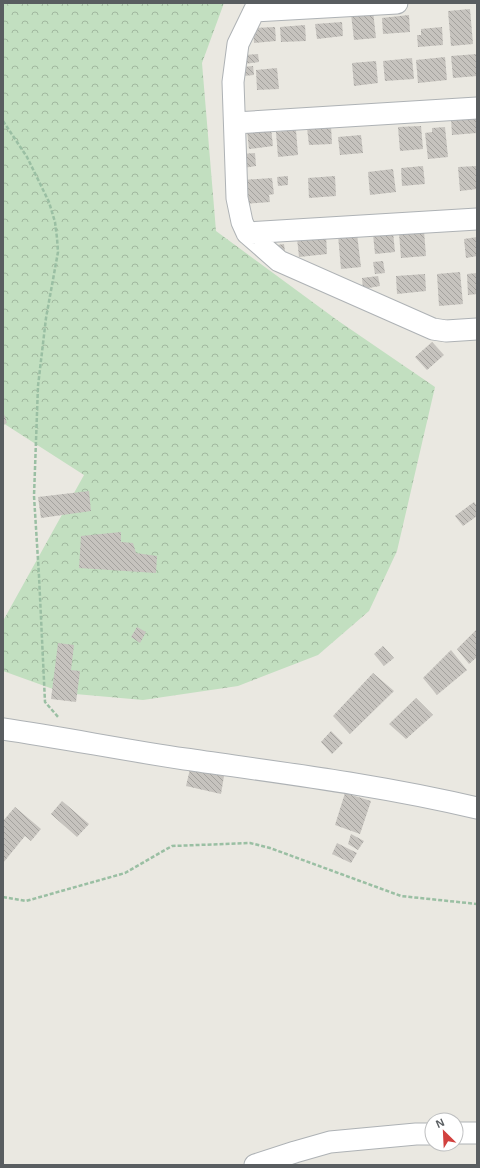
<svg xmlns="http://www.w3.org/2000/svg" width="480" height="1168" font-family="Arial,sans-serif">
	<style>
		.forest { fill: url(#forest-crowns) }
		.building { fill: url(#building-back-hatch) }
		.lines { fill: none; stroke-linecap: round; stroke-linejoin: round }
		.minor-casing { stroke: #aeb2b5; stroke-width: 23 }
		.path { stroke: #9abfa3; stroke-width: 2.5; stroke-dasharray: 4 2; stroke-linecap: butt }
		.minor { stroke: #fff; stroke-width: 21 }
	</style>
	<defs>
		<pattern id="forest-crowns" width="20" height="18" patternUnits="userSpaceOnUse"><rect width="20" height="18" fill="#c2dfc0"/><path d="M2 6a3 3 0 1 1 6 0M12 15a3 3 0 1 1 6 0" fill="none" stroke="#a1b89f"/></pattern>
		<pattern id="building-back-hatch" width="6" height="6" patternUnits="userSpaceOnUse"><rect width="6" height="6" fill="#c6c3be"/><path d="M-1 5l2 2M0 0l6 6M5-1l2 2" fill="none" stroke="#a4a29e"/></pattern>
	</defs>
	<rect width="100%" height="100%" fill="#eae8e1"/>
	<!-- forest -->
	<path class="forest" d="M 3,3 L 224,3 L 202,63 L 216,231 L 337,320 L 435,387 L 397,551 L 369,611 L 318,655 L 238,686 L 143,700 L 64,693 L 3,671 L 3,621 L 84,475 L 3,423 Z"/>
	<!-- building -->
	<path class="building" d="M 470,9 L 473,44 L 451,46 L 448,11 Z
		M 373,11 L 376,38 L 354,40 L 351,14 Z
		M 409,15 L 410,32 L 383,34 L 382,18 Z
		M 342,22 L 343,36 L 317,39 L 315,24 Z
		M 305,25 L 306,41 L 281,42 L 280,27 Z
		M 275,27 L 276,41 L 254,43 L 253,28 Z
		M 442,27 L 443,45 L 418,47 L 417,35 L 421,35 L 421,29 Z
		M 258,54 L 259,62 L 243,64 L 243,55 Z
		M 477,54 L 477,76 L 453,78 L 451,56 Z
		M 445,57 L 447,80 L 418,83 L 416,60 Z
		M 412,58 L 414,79 L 385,81 L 383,61 Z
		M 376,61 L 378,83 L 354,86 L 352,63 Z
		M 253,66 L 254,75 L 243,76 L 242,67 Z
		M 277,68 L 279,89 L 257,90 L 256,70 Z
		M 477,116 L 477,133 L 452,135 L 451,118 Z
		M 331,126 L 332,144 L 309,145 L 307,128 Z
		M 421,126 L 423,149 L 400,151 L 398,127 Z
		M 445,127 L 448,157 L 428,159 L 425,133 L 432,132 L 432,128 Z
		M 271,128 L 273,146 L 249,149 L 247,131 Z
		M 296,130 L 298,155 L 278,157 L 276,132 Z
		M 361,135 L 363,153 L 340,155 L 338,137 Z
		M 255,153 L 256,166 L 243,168 L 242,154 Z
		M 423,166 L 425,184 L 402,186 L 401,168 Z
		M 477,166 L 477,189 L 460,191 L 458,167 Z
		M 393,169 L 396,192 L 370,195 L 368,172 Z
		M 288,176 L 288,185 L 278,186 L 277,177 Z
		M 335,176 L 336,196 L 309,198 L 308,178 Z
		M 272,178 L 274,194 L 269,195 L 270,202 L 245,204 L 243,180 Z
		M 424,231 L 426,256 L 401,258 L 399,233 Z
		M 393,232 L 395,252 L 375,254 L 373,234 Z
		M 357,234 L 361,267 L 341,269 L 338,235 Z
		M 326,235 L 327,254 L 299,257 L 297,238 Z
		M 477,237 L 477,256 L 466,258 L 464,239 Z
		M 284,244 L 285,252 L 277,252 L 277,245 Z
		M 383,261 L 385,273 L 375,274 L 373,262 Z
		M 460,272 L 463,304 L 439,306 L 437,274 Z
		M 477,273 L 477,294 L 468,295 L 467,274 Z
		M 425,274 L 426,291 L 397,294 L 396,276 Z
		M 378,276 L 380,286 L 363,289 L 362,278 Z
		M 432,342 L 444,355 L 427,370 L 415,357 Z
		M 3,411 L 7,423 L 3,425 Z
		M 89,491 L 91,511 L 41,518 L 38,497 Z
		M 474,502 L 477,506 L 477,516 L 463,526 L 455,516 Z
		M 121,532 L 121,542 L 133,543 L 136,553 L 157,556 L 156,573 L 79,568 L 81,536 Z
		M 137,627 L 146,632 L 140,643 L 131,637 Z
		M 477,629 L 477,657 L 469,664 L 457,649 Z
		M 58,643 L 74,645 L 71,670 L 80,671 L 76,702 L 51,699 Z
		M 383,646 L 394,658 L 384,666 L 374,654 Z
		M 451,650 L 467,670 L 437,695 L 423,678 Z
		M 373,673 L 394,691 L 350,734 L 333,716 Z
		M 416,698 L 433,715 L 406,739 L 389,724 Z
		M 331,731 L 343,743 L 332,754 L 321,742 Z
		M 190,769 L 224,776 L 221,794 L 186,786 Z
		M 345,793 L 371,801 L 360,834 L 335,825 Z
		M 62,801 L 89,824 L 77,837 L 51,814 Z
		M 15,807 L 41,829 L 31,841 L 25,836 L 3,863 L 3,821 Z
		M 351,834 L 364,841 L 358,850 L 348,844 Z
		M 337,843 L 357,853 L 351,863 L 332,854 Z"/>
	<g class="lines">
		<!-- minor casing -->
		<g class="minor-casing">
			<path id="minor" d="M 258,3 L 238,44 L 233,82 L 237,198 L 242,222 L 247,233 L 477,219
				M 254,11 L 397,3
				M 235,123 L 477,108
				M 247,233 L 279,261 L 433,329 L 446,331 L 477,329
				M 3,729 C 64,738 124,750 185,759 C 282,773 381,785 477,808
				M 456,1133 L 477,1133
				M 255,1165 L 295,1152 L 330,1142 L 416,1134 L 432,1134"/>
		</g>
		<!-- path -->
		<path class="path" d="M 3,121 L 27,157 L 49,202 L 55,222 L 57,238 L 58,252 L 46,318 L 38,386 L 34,496 L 39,576 L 45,702 L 59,718
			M 3,897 L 26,901 L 125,873 L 172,846 L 250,843 L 270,848 L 401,896 L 477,904"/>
		<!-- minor -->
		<use href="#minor" class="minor"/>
	</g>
	<!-- border -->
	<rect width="480" height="1168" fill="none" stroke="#595d60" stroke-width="8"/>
	<!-- north arrow -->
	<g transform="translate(444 1132) rotate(336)"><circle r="19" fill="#ffffff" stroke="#bdbebf"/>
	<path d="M0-3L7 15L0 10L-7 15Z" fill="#d2423f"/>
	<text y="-6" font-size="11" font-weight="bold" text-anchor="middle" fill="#595d60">N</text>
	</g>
</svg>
